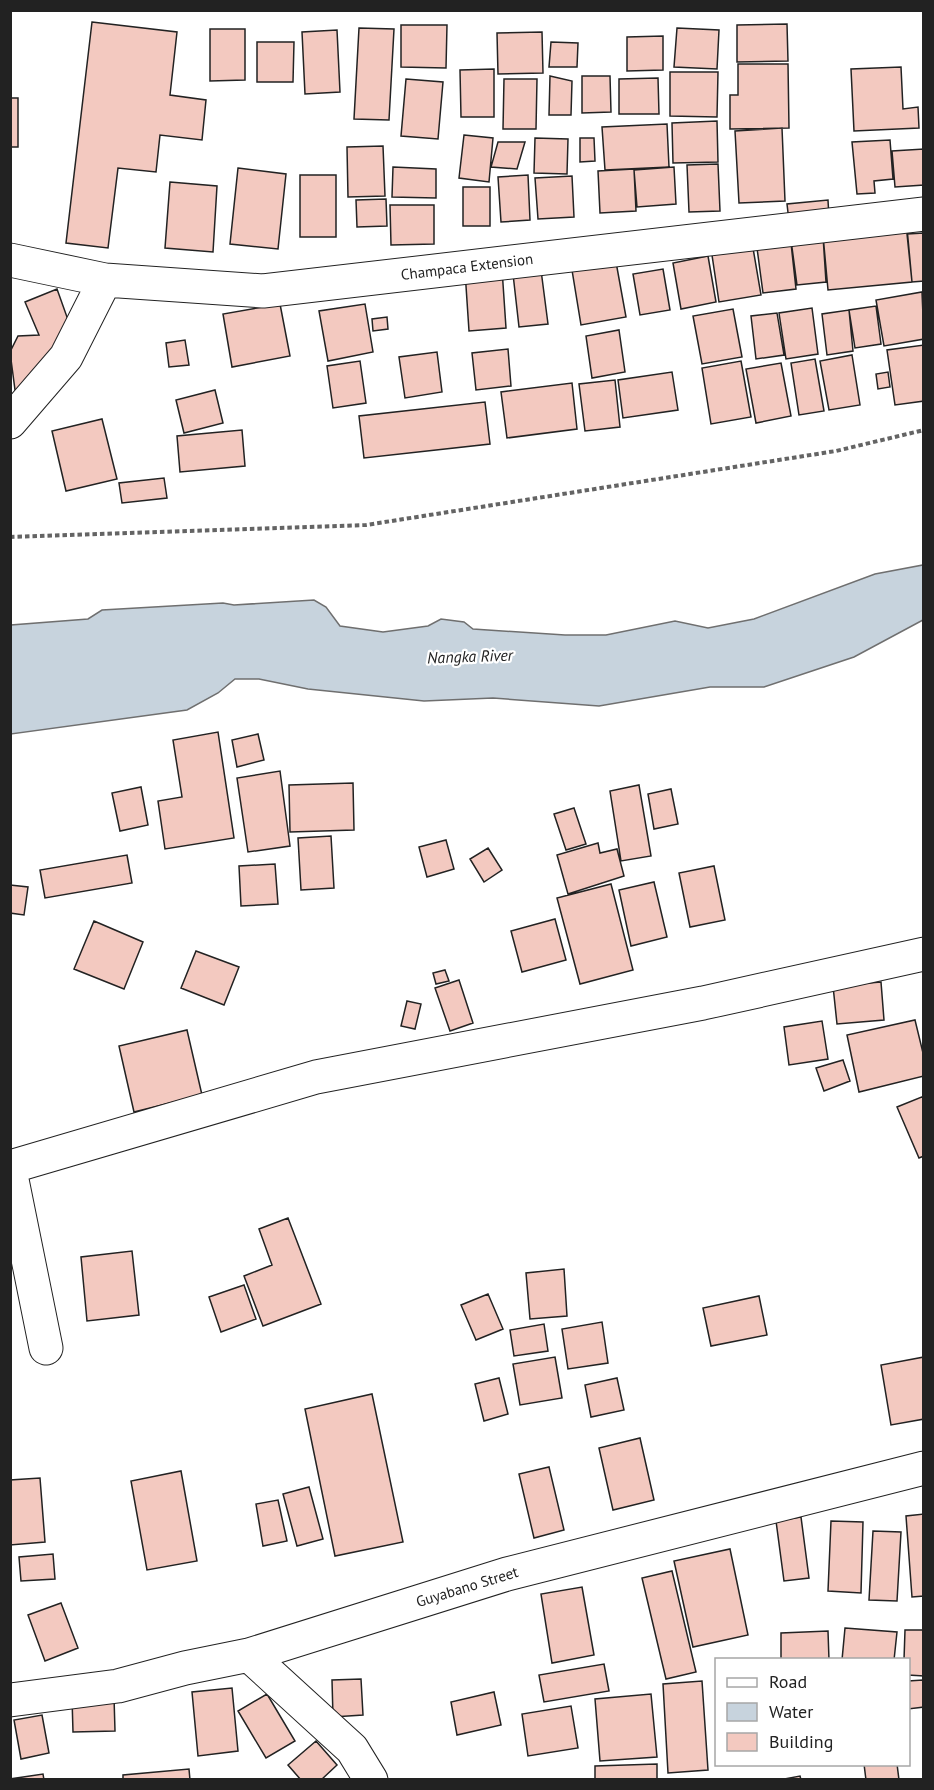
<svg xmlns="http://www.w3.org/2000/svg" width="934" height="1790" font-family="'PT Sans',sans-serif">
	<style>
		.water { fill: #c7d3dd; stroke: #6f6f6f; stroke-width: 1.5 }
		.building { fill: #f3c9c0; stroke: #222; stroke-width: 1.5 }
		.lines { fill: none; stroke-linecap: round; stroke-linejoin: round }
		.minor-casing { stroke: #222; stroke-width: 35 }
		.path { stroke: #646464; stroke-width: 4; stroke-dasharray: 4.5 3; stroke-linecap: butt }
		.minor { stroke: #fff; stroke-width: 33 }
		.labels { text-anchor: middle; stroke-width: 4.5; stroke-linejoin: round; paint-order: stroke }
		.street-label { font-size: 15px; fill: #222; stroke: #fff }
		.water-label { font-size: 16px; font-style: italic; fill: #222; stroke: #fff }
	</style>
	<rect width="100%" height="100%" fill="#fff"/>
	<!-- water -->
	<path class="water" d="M 923,565 L 923,620 L 854,657 L 764,687 L 710,687 L 599,706 L 493,698 L 424,701 L 308,689 L 259,679 L 235,679 L 218,693 L 187,710 L 11,734 L 11,625 L 88,619 L 102,610 L 223,603 L 234,605 L 314,600 L 326,607 L 340,626 L 383,632 L 428,626 L 441,619 L 464,622 L 473,629 L 565,635 L 606,635 L 675,621 L 708,628 L 754,619 L 875,574 Z"/>
	<!-- building -->
	<path class="building" d="M 92,22 L 177,32 L 170,95 L 206,100 L 202,140 L 160,135 L 156,172 L 118,168 L 108,248 L 66,243 Z
		M 787,24 L 788,61 L 737,62 L 737,25 Z
		M 401,25 L 447,25 L 446,68 L 401,67 Z
		M 359,28 L 394,29 L 389,120 L 354,119 Z
		M 677,28 L 719,30 L 717,69 L 674,67 Z
		M 210,29 L 245,29 L 245,80 L 210,81 Z
		M 337,30 L 340,92 L 305,94 L 302,32 Z
		M 542,32 L 543,73 L 498,74 L 497,33 Z
		M 663,36 L 663,70 L 627,71 L 627,37 Z
		M 257,42 L 294,42 L 293,82 L 257,82 Z
		M 551,42 L 578,43 L 577,67 L 549,67 Z
		M 738,64 L 788,64 L 789,128 L 730,129 L 730,95 L 738,95 Z
		M 901,67 L 903,109 L 918,107 L 919,128 L 854,131 L 851,69 Z
		M 494,69 L 494,117 L 461,117 L 460,70 Z
		M 670,72 L 718,72 L 717,117 L 670,116 Z
		M 550,76 L 572,81 L 571,115 L 549,115 Z
		M 582,76 L 610,76 L 611,112 L 582,113 Z
		M 658,78 L 659,114 L 619,114 L 619,79 Z
		M 406,79 L 443,82 L 438,139 L 401,136 Z
		M 504,79 L 537,79 L 536,129 L 503,129 Z
		M 10,98 L 18,98 L 18,147 L 10,147 Z
		M 717,121 L 718,162 L 673,163 L 672,123 Z
		M 667,124 L 669,167 L 605,170 L 602,127 Z
		M 782,128 L 785,201 L 739,203 L 735,131 Z
		M 464,135 L 493,138 L 489,182 L 459,178 Z
		M 535,138 L 568,139 L 567,174 L 534,173 Z
		M 580,138 L 594,138 L 595,161 L 580,162 Z
		M 890,140 L 893,179 L 874,181 L 875,193 L 857,194 L 852,142 Z
		M 498,142 L 525,142 L 517,169 L 491,167 Z
		M 383,146 L 385,196 L 348,197 L 347,147 Z
		M 924,149 L 924,185 L 895,187 L 892,151 Z
		M 718,164 L 720,211 L 689,212 L 687,165 Z
		M 393,167 L 436,169 L 436,198 L 392,197 Z
		M 674,167 L 676,204 L 637,207 L 634,170 Z
		M 238,168 L 286,174 L 278,249 L 230,244 Z
		M 634,169 L 636,211 L 600,213 L 598,171 Z
		M 300,175 L 336,175 L 336,237 L 300,237 Z
		M 528,175 L 530,220 L 501,222 L 498,177 Z
		M 572,176 L 574,217 L 538,219 L 535,178 Z
		M 170,182 L 217,186 L 213,252 L 165,248 Z
		M 463,187 L 490,187 L 490,226 L 463,226 Z
		M 386,199 L 387,226 L 357,227 L 356,200 Z
		M 828,200 L 829,218 L 789,221 L 787,204 Z
		M 390,205 L 434,205 L 434,244 L 391,245 Z
		M 907,228 L 912,282 L 828,290 L 823,235 Z
		M 924,233 L 924,281 L 912,282 L 907,234 Z
		M 823,236 L 826,282 L 797,285 L 791,240 Z
		M 791,243 L 796,289 L 763,293 L 757,248 Z
		M 753,248 L 761,295 L 719,302 L 712,255 Z
		M 708,256 L 716,302 L 681,309 L 673,263 Z
		M 616,262 L 626,317 L 581,325 L 572,270 Z
		M 502,269 L 506,328 L 469,331 L 465,271 Z
		M 663,269 L 670,310 L 640,315 L 633,274 Z
		M 541,270 L 548,324 L 519,327 L 513,274 Z
		M 57,289 L 72,331 L 17,405 L 10,352 L 18,336 L 39,335 L 25,302 Z
		M 922,292 L 924,339 L 884,346 L 876,300 Z
		M 280,304 L 290,356 L 232,367 L 223,314 Z
		M 365,304 L 373,352 L 328,361 L 319,311 Z
		M 876,306 L 881,344 L 855,348 L 849,310 Z
		M 812,308 L 818,354 L 786,359 L 779,313 Z
		M 733,309 L 742,357 L 702,364 L 693,316 Z
		M 849,310 L 853,351 L 827,355 L 822,314 Z
		M 777,313 L 784,355 L 756,359 L 751,316 Z
		M 387,317 L 388,329 L 373,331 L 372,319 Z
		M 619,330 L 625,372 L 592,378 L 586,336 Z
		M 185,340 L 189,365 L 169,367 L 166,343 Z
		M 924,345 L 924,401 L 895,405 L 887,350 Z
		M 508,349 L 511,386 L 476,390 L 472,353 Z
		M 437,352 L 442,392 L 405,398 L 399,357 Z
		M 852,355 L 860,405 L 829,410 L 820,361 Z
		M 815,359 L 824,411 L 799,415 L 791,363 Z
		M 360,361 L 366,403 L 333,408 L 327,366 Z
		M 741,361 L 751,417 L 711,424 L 702,368 Z
		M 781,363 L 791,416 L 756,423 L 746,369 Z
		M 672,372 L 678,410 L 623,418 L 618,380 Z
		M 888,372 L 890,387 L 878,389 L 876,374 Z
		M 615,380 L 620,427 L 585,431 L 579,384 Z
		M 572,383 L 577,429 L 507,438 L 501,392 Z
		M 215,390 L 223,423 L 184,433 L 176,400 Z
		M 485,402 L 490,444 L 364,458 L 359,416 Z
		M 102,419 L 117,479 L 66,491 L 52,431 Z
		M 242,430 L 245,466 L 180,472 L 177,436 Z
		M 164,478 L 167,498 L 122,503 L 119,483 Z
		M 218,732 L 234,838 L 165,849 L 158,801 L 182,797 L 173,740 Z
		M 258,734 L 264,760 L 237,767 L 232,740 Z
		M 280,771 L 290,846 L 248,852 L 237,778 Z
		M 353,783 L 354,830 L 290,832 L 289,785 Z
		M 639,785 L 651,856 L 621,861 L 610,791 Z
		M 141,787 L 148,825 L 120,831 L 112,793 Z
		M 671,789 L 678,824 L 654,829 L 648,794 Z
		M 574,808 L 586,844 L 566,850 L 554,814 Z
		M 331,836 L 334,888 L 301,890 L 298,838 Z
		M 446,840 L 454,869 L 427,877 L 419,847 Z
		M 598,843 L 600,853 L 617,849 L 624,876 L 568,894 L 557,855 Z
		M 488,848 L 502,870 L 484,882 L 470,859 Z
		M 127,855 L 132,883 L 45,898 L 40,870 Z
		M 275,864 L 278,904 L 241,906 L 239,866 Z
		M 714,866 L 725,920 L 690,927 L 679,873 Z
		M 654,882 L 667,937 L 631,946 L 619,890 Z
		M 611,884 L 633,970 L 580,984 L 557,898 Z
		M 10,885 L 28,887 L 24,915 L 10,913 Z
		M 555,919 L 566,960 L 522,972 L 511,931 Z
		M 94,921 L 143,942 L 124,989 L 74,969 Z
		M 196,951 L 239,967 L 224,1005 L 181,988 Z
		M 445,970 L 449,981 L 436,984 L 433,973 Z
		M 459,980 L 473,1023 L 450,1031 L 435,988 Z
		M 881,982 L 884,1020 L 837,1024 L 833,986 Z
		M 407,1001 L 421,1004 L 415,1029 L 401,1026 Z
		M 915,1020 L 924,1057 L 924,1076 L 859,1092 L 847,1035 Z
		M 822,1021 L 828,1059 L 789,1065 L 784,1027 Z
		M 187,1030 L 202,1095 L 134,1112 L 119,1046 Z
		M 843,1060 L 850,1081 L 824,1091 L 816,1068 Z
		M 924,1096 L 924,1156 L 919,1158 L 897,1107 Z
		M 288,1218 L 321,1304 L 263,1326 L 244,1276 L 272,1265 L 259,1229 Z
		M 132,1251 L 139,1315 L 87,1321 L 81,1257 Z
		M 564,1269 L 567,1316 L 530,1319 L 526,1273 Z
		M 244,1285 L 256,1319 L 221,1332 L 209,1297 Z
		M 488,1294 L 503,1329 L 476,1340 L 461,1305 Z
		M 759,1296 L 767,1335 L 711,1346 L 703,1308 Z
		M 602,1322 L 608,1363 L 568,1369 L 562,1329 Z
		M 544,1324 L 548,1351 L 514,1356 L 510,1330 Z
		M 555,1357 L 562,1398 L 520,1405 L 513,1364 Z
		M 924,1357 L 924,1419 L 891,1425 L 881,1365 Z
		M 499,1378 L 508,1414 L 484,1421 L 475,1384 Z
		M 617,1378 L 624,1410 L 591,1417 L 585,1385 Z
		M 372,1394 L 403,1542 L 335,1556 L 305,1409 Z
		M 640,1438 L 654,1500 L 613,1510 L 599,1448 Z
		M 549,1467 L 564,1530 L 534,1538 L 519,1474 Z
		M 181,1471 L 197,1561 L 147,1570 L 131,1481 Z
		M 40,1478 L 45,1542 L 10,1545 L 10,1480 Z
		M 309,1487 L 323,1539 L 297,1546 L 283,1494 Z
		M 278,1500 L 287,1541 L 263,1546 L 256,1504 Z
		M 924,1514 L 924,1596 L 912,1597 L 906,1516 Z
		M 801,1517 L 809,1578 L 784,1581 L 776,1521 Z
		M 831,1521 L 863,1522 L 861,1593 L 828,1591 Z
		M 873,1531 L 901,1532 L 897,1601 L 869,1600 Z
		M 730,1549 L 748,1635 L 693,1647 L 674,1561 Z
		M 53,1554 L 55,1579 L 21,1581 L 19,1557 Z
		M 672,1571 L 696,1672 L 666,1679 L 642,1578 Z
		M 582,1587 L 594,1655 L 552,1663 L 541,1594 Z
		M 61,1603 L 78,1648 L 45,1661 L 28,1615 Z
		M 845,1628 L 897,1632 L 894,1660 L 842,1660 Z
		M 905,1630 L 924,1630 L 924,1676 L 908,1675 L 908,1660 L 904,1660 Z
		M 828,1631 L 829,1660 L 781,1660 L 781,1633 Z
		M 604,1664 L 609,1691 L 544,1702 L 539,1675 Z
		M 361,1679 L 363,1715 L 333,1717 L 332,1680 Z
		M 923,1680 L 924,1707 L 908,1709 L 908,1681 Z
		M 702,1681 L 708,1770 L 668,1773 L 663,1684 Z
		M 232,1688 L 238,1751 L 198,1756 L 192,1692 Z
		M 494,1692 L 501,1725 L 457,1735 L 451,1702 Z
		M 267,1694 L 295,1741 L 266,1758 L 238,1711 Z
		M 651,1694 L 657,1757 L 600,1761 L 595,1699 Z
		M 114,1697 L 115,1731 L 73,1732 L 72,1698 Z
		M 571,1706 L 578,1748 L 528,1756 L 522,1714 Z
		M 42,1715 L 49,1753 L 21,1759 L 14,1720 Z
		M 316,1741 L 337,1765 L 321,1780 L 301,1780 L 288,1765 Z
		M 657,1764 L 657,1780 L 595,1780 L 595,1766 Z
		M 864,1764 L 897,1764 L 899,1780 L 866,1780 Z
		M 189,1769 L 190,1780 L 123,1780 L 123,1775 Z
		M 43,1774 L 44,1780 L 10,1780 L 10,1779 Z
		M 800,1776 L 801,1780 L 779,1780 Z"/>
	<g class="lines">
		<!-- minor casing -->
		<g class="minor-casing">
			<path id="minor" d="M 10,260 L 105,280 L 263,291 L 924,214
				M 10,422 L 66,357 L 105,280
				M 10,1167 L 316,1077 L 703,1003 L 924,954
				M 10,1170 L 46,1348
				M 249,1655 L 352,1749 L 371,1780
				M 10,1700 L 118,1686 L 185,1668 L 249,1655 L 507,1574 L 924,1468"/>
		</g>
		<!-- path -->
		<path class="path" d="M 10,537 L 366,525 L 836,451 L 924,430"/>
		<!-- minor -->
		<use href="#minor" class="minor"/>
	</g>
	<g class="labels">
		<!-- street labels -->
		<g class="street-label">
			<text transform="translate(467 267) rotate(-7)" y="5">Champaca Extension</text>
			<text transform="translate(467 1587) rotate(-17)" y="5">Guyabano Street</text>
		</g>
		<!-- water labels -->
		<g class="water-label">
			<text transform="translate(470 656) rotate(-2)" y="6">Nangka River</text>
		</g>
	</g>
	<!-- border -->
	<rect width="934" height="1790" fill="none" stroke="#222222" stroke-width="24"/>
	<!-- legend -->
	<rect x="715" y="1658" width="195" height="108" fill="#ffffff" stroke="#a7a7a7" stroke-width="1.5"/>
	<rect x="727" y="1678" width="30" height="9" fill="#ffffff" stroke="#a7a7a7" stroke-width="1.5"/>
	<text x="769" y="1688" font-size="18" fill="#222222">Road</text>
	<rect x="727" y="1703" width="30" height="18" fill="#c7d3dd" stroke="#a7a7a7" stroke-width="1.5"/>
	<text x="769" y="1718" font-size="18" fill="#222222">Water</text>
	<rect x="727" y="1733" width="30" height="18" fill="#f3c9c0" stroke="#a7a7a7" stroke-width="1.5"/>
	<text x="769" y="1748" font-size="18" fill="#222222">Building</text>
</svg>
